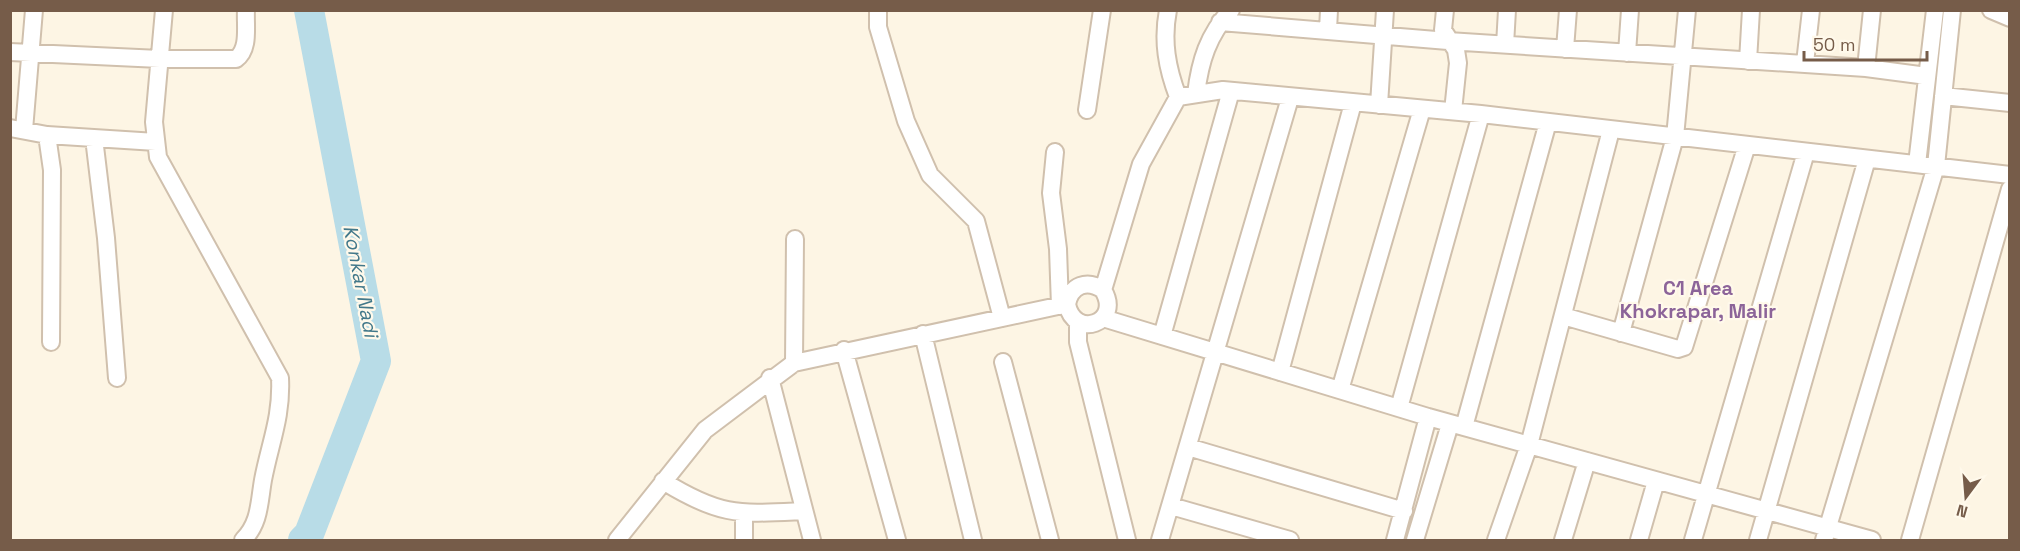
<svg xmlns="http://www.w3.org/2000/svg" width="2020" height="551" font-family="'Space Grotesk',sans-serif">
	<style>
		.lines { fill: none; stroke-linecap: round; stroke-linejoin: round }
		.river { stroke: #b8dce7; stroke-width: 30 }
		.minor-casing { stroke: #d0c0ad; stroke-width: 20 }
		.minor { stroke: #fff; stroke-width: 16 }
		.labels { text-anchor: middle; stroke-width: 4.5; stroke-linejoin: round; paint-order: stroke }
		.water-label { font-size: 20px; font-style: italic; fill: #42788a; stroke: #fff9eb }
		.neighbourhood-label { font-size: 20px; font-weight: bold; fill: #8c6499; stroke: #fff9eb }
	</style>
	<rect width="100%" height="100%" fill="#fdf5e4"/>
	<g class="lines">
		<!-- river -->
		<path class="river" d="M 303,540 L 309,534 L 376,361 L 309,10"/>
		<!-- minor casing -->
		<g class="minor-casing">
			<path id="minor" d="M 164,10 L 154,122 L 158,157 L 280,378 C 282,417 270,443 263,480 C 259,503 260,523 243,540
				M 878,10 L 878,27 L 906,121 L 930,175 L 976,221 L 1002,318
				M 1168,10 C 1162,41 1167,68 1178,97
				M 1445,10 L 1443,30 L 1456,50 L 1458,63 L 1453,111
				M 1991,10 L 2010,18
				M 1220,22 L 1448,41 L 1866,68 L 1927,76
				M 1328,30 L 1329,10
				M 1505,45 L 1507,10
				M 1565,49 L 1568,10
				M 10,52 L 160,59 L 236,59 C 250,49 245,26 246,10
				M 1627,53 L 1630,10
				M 1748,61 L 1751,10
				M 1805,63 L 1811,10
				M 1866,68 L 1872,10
				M 1196,94 C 1200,61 1208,35 1231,10
				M 1943,96 L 2010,103
				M 1379,105 L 1385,10
				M 1087,110 L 1102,10
				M 10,128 L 47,135 L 156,142
				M 24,130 L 34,10
				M 47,135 L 52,170 L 51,342
				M 94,138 L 106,238 L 117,378
				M 1055,152 L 1051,193 L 1058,249 L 1060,306
				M 1917,164 L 1935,10
				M 1103,290 C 1087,279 1071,285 1067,304 C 1074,340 1123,323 1103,290 L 1141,164 L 1178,97 L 1223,90 L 1481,114 L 2010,175
				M 1563,316 L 1678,349 L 1684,347 L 1747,145
				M 1103,318 L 1428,417 L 1872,540
				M 1078,322 L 1078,342 L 1127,540
				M 1621,333 L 1675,137 L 1687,10
				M 923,334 L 973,540
				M 1162,336 L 1231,91
				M 844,350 L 897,540
				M 1003,362 L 1050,540
				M 794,363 L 795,239
				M 1280,372 L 1353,103
				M 770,378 L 812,540
				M 1340,390 L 1422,109
				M 1399,408 L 1481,114
				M 1464,427 L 1548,122
				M 1188,447 L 1404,511
				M 663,481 C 721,517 739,514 804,511
				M 1171,506 L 1290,540
				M 744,514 L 744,540
				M 617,540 L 705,430 L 794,363 L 1067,304
				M 1160,540 L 1290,98
				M 1395,540 L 1428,417
				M 1415,540 L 1450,424
				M 1496,540 L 1529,445 L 1611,130
				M 1563,540 L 1587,461
				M 1639,540 L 1656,481
				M 1693,540 L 1806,152
				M 1758,540 L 1867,159
				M 1824,540 L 1936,166 L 1952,10
				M 1910,540 L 2010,189"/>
		</g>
		<!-- minor -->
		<use href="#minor" class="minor"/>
	</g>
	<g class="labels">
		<!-- water labels -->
		<g class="water-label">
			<text transform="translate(361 281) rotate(79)" y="7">Konkar Nadi</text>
		</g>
		<!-- neighbourhood labels -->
		<g class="neighbourhood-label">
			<text x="1698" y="295">C1 Area<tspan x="1698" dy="23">Khokrapar, Malir</tspan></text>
		</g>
	</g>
	<!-- border -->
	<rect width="2020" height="551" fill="none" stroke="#765c49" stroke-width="24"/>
	<!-- north arrow -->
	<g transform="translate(1966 497) rotate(196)" stroke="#fff9eb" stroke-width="4.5" paint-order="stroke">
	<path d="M0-4.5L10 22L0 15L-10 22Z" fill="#765c49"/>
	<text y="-9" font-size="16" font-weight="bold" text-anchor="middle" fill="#765c49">N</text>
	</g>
	<!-- scale -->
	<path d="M1804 51v9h123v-9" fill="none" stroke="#765c49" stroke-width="3"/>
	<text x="1813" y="51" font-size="18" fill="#765c49" stroke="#fff9eb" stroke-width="4.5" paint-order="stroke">50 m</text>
</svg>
